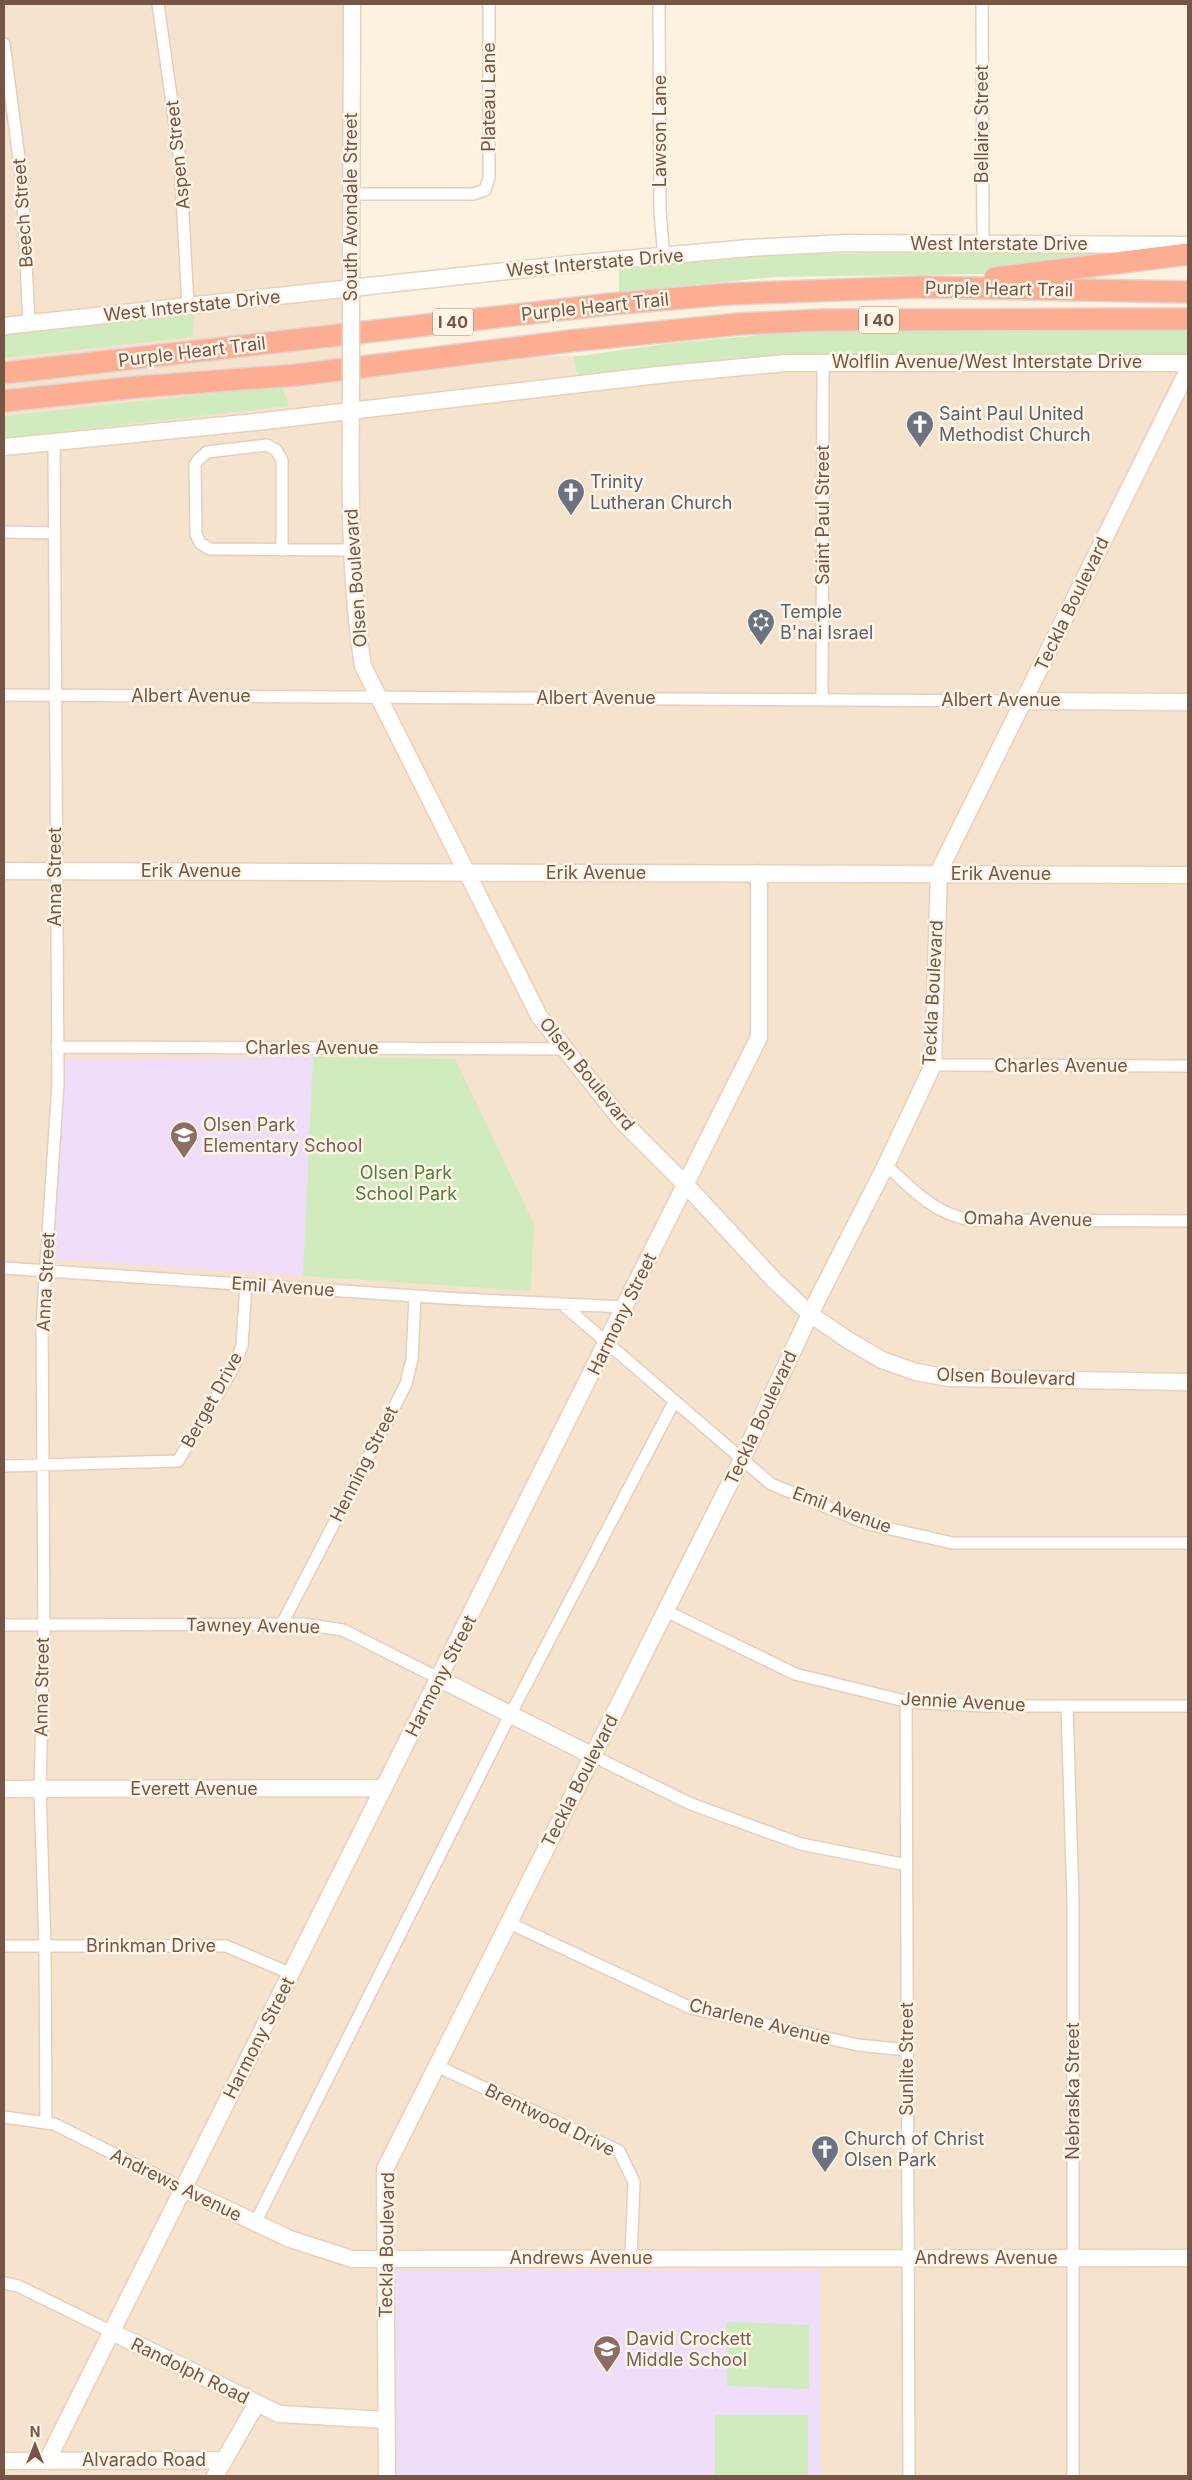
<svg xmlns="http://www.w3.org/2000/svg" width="1192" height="2480" font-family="Inter,sans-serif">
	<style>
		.residential { fill: #f5e3ce }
		.education { fill: #efddf9 }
		.green { fill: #d0ebbe }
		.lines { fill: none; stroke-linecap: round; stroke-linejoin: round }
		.street-casing { stroke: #e4cfbe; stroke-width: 14 }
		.secondary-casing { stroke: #e9d0bb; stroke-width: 19 }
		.highway-casing { stroke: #ded6d3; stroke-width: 24 }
		.street { stroke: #fff; stroke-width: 11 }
		.secondary { stroke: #fff; stroke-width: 16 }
		.highway { stroke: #fcad92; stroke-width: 21 }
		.secondary-bridge-casing { stroke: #e9d0bb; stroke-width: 19; stroke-linecap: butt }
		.secondary-bridge { stroke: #fff; stroke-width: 16 }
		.labels { text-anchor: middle; stroke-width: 5; stroke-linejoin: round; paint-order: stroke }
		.shield { fill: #fff5e7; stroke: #9e8676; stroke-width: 1 }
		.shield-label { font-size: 16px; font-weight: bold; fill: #755646 }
		.street-label { font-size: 18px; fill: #755646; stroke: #fff5e7 }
		.worship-label { font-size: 18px; fill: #5b616d; stroke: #fff5e7; text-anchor: start }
		.education-label { font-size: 18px; fill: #785e54; stroke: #fff5e7; text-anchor: start }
		.park-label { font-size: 18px; fill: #507c3d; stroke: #fff5e7 }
	</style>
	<rect width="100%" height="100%" fill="#fdf2e0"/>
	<!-- residential -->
	<path class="residential" d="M 4,4 L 350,4 L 348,355 L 1188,360 L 1188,2476 L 4,2476 Z"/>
	<!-- education -->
	<path class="education" d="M 313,1057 L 303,1276 L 52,1259 L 65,1060 Z
		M 395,2270 L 820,2270 L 820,2476 L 395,2476 Z"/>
	<!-- green -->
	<path class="green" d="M 1140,251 L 1139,257 L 985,274 L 774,277 L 619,292 L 619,267 L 757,254 Z
		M 194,313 L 193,337 L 4,358 L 4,333 Z
		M 815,330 L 1188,331 L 1188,357 L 578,377 L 573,357 L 664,344 Z
		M 282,386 L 289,406 L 4,438 L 4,416 Z
		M 313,1057 L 455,1059 L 534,1224 L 531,1291 L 303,1276 Z
		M 726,2322 L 809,2325 L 809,2389 L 727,2386 Z
		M 715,2415 L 808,2415 L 808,2476 L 715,2476 Z"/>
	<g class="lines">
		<!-- street casing -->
		<g class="street-casing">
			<path id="street" d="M 158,4 L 180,160 L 188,306
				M 659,4 L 660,212 L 664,257
				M 982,4 L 983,244
				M 4,44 L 22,181 L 29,324
				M 351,194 L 473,194 L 485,190 L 489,178 L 489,4
				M 4,532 L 55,533
				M 282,550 L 282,460 L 276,450 L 267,445 L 207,452 L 198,460 L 195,465 L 196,534 L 200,543 L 210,549 L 351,550
				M 4,695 L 1024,701
				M 822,699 L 823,362
				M 57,1047 L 566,1049
				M 933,1065 L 1188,1066
				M 886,1165 C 912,1189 935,1215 972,1220 L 1188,1221
				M 4,1268 L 460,1299 L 625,1307
				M 562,1304 L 771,1484 L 868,1524 L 953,1543 L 1188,1543
				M 4,1466 L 178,1461 L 232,1370 L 242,1346 L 246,1284
				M 666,1611 L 795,1674 L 909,1702 L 986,1706 L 1188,1706
				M 282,1624 L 406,1384 L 412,1359 L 415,1296
				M 4,1625 L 303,1624 L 343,1630 L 440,1679
				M 906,1701 L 909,2476
				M 1067,1706 L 1073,1901 L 1073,2476
				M 593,1756 L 691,1804 L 801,1844 L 907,1865
				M 509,1923 L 691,2008 L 858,2045 L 907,2050
				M 4,1946 L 226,1946 L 292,1974
				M 437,2066 L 619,2151 L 634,2182 L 631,2258
				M 4,2117 L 54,2124 L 184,2189
				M 46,2123 L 45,1946 L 40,1790 L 44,1625 L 42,1324 L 58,1084 L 54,442
				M 255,2223 L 510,1715 L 674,1402
				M 4,2283 L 18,2286 L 112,2332"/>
		</g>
		<!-- secondary casing -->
		<g class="secondary-casing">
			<path id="secondary" d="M 351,311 L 352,4
				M 4,326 L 571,264 L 749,248 L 846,243 L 1188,245
				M 351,391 C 350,484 349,575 363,666 L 539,1016 L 622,1121 L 686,1185 L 774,1280 L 810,1314 L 848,1340 L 882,1360 L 916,1372 L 950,1378 L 1188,1382
				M 4,447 L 256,422 L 658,375 L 786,363 L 1188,363
				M 1024,701 L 1188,702
				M 4,871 L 1188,875
				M 440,1679 L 593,1756
				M 4,1789 L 384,1788
				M 184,2189 L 290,2239 L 352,2259 L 1188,2258
				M 112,2332 L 279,2414 L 387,2420
				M 4,2461 L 224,2460
				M 47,2461 L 759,1037 L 759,873
				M 215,2476 L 257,2403
				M 387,2476 L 385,2169 L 742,1459 L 810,1314 L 886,1165 L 933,1065 L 939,871 L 1188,370"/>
		</g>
		<!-- highway casing -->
		<g class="highway-casing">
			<path id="highway" d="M 995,278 L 1188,254
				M 4,373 L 611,304 L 728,294 L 921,287 L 1188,292
				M 4,401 L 137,387 L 297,375 L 570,341 L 739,324 L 823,320 L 1188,319"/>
		</g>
		<!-- street -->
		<use href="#street" class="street"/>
		<!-- secondary -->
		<use href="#secondary" class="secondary"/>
		<!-- highway -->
		<use href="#highway" class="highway"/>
		<!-- secondary-bridge casing -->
		<g class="secondary-bridge-casing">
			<path id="secondary-bridge" d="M 351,391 L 351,311"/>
		</g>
		<!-- secondary-bridge -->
		<use href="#secondary-bridge" class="secondary-bridge"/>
	</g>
	<!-- icons -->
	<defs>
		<g id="church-pin" transform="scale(1.4375)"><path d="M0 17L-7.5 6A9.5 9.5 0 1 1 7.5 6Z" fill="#6b7280" stroke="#fff5e7"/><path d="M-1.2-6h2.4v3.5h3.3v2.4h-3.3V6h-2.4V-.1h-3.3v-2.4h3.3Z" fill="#fff"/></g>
		<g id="synagogue-pin" transform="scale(1.4375)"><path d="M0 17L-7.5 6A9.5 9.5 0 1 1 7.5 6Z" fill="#6b7280" stroke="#fff5e7"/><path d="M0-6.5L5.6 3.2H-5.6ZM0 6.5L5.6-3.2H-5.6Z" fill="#fff"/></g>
		<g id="school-pin" transform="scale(1.4375)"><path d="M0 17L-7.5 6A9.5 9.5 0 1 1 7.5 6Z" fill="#8d6e63" stroke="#fff5e7"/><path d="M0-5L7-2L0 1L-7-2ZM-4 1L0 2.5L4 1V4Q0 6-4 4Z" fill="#fff"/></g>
	</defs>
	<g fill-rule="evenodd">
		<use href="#church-pin" x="920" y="424"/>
		<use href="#church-pin" x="571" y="492"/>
		<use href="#synagogue-pin" x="761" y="622"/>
		<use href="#school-pin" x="184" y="1135"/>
		<use href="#church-pin" x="825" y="2149"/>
		<use href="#school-pin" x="607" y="2349"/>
	</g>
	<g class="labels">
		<!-- shield labels -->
		<g class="shield">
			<rect x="859" y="306.5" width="40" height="27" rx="4"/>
			<rect x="433" y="308.5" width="40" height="27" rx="4"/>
		</g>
		<g class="shield-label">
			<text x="879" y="326">I 40</text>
			<text x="453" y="328">I 40</text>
		</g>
		<!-- street labels -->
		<g class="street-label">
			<text transform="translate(489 97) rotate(-90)" y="6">Plateau Lane</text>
			<text transform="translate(982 124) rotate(-90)" y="6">Bellaire Street</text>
			<text transform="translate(660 131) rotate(-90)" y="6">Lawson Lane</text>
			<text transform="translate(178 155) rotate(-96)" y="6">Aspen Street</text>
			<text transform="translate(351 207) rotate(-90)" y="6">South Avondale Street</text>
			<text transform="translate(23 213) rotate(-94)" y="6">Beech Street</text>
			<text x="999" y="250">West Interstate Drive</text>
			<text transform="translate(595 263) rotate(-5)" y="6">West Interstate Drive</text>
			<text transform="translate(999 289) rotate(1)" y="6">Purple Heart Trail</text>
			<text transform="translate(192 306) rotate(-6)" y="6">West Interstate Drive</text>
			<text transform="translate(595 307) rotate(-6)" y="6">Purple Heart Trail</text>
			<text transform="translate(192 352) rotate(-7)" y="6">Purple Heart Trail</text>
			<text x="987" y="368">Wolflin Avenue/West Interstate Drive</text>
			<text transform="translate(823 515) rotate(-90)" y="6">Saint Paul Street</text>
			<text transform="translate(356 578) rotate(-94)" y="6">Olsen Boulevard</text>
			<text transform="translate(1072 604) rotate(-64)" y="6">Teckla Boulevard</text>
			<text x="191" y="702">Albert Avenue</text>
			<text x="596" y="704">Albert Avenue</text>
			<text x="1001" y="706">Albert Avenue</text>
			<text x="191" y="877">Erik Avenue</text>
			<text x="596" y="879">Erik Avenue</text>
			<text x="1001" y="880">Erik Avenue</text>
			<text transform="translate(55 877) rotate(-90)" y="6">Anna Street</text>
			<text transform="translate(933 993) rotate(-87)" y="6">Teckla Boulevard</text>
			<text x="312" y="1054">Charles Avenue</text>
			<text x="1061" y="1072">Charles Avenue</text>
			<text transform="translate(587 1074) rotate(51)" y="6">Olsen Boulevard</text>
			<text transform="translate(1028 1219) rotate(1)" y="6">Omaha Avenue</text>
			<text transform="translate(46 1282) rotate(-87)" y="6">Anna Street</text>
			<text transform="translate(283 1287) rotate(4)" y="6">Emil Avenue</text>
			<text transform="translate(622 1314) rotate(-64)" y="6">Harmony Street</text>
			<text transform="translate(1006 1377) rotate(2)" y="6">Olsen Boulevard</text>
			<text transform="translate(212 1400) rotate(-61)" y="6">Berget Drive</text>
			<text transform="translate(761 1418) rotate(-65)" y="6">Teckla Boulevard</text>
			<text transform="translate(364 1464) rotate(-63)" y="6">Henning Street</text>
			<text transform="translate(842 1510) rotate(20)" y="6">Emil Avenue</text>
			<text transform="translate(253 1626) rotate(1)" y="6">Tawney Avenue</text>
			<text transform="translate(441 1676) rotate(-63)" y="6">Harmony Street</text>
			<text transform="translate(42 1687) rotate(-89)" y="6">Anna Street</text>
			<text transform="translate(963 1702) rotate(3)" y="6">Jennie Avenue</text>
			<text transform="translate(580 1781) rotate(-63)" y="6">Teckla Boulevard</text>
			<text x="194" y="1795">Everett Avenue</text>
			<text x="151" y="1952">Brinkman Drive</text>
			<text transform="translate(760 2022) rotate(14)" y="6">Charlene Avenue</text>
			<text transform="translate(259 2038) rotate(-63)" y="6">Harmony Street</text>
			<text transform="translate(907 2059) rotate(-90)" y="6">Sunlite Street</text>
			<text transform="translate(1073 2091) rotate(-90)" y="6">Nebraska Street</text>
			<text transform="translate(550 2120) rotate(26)" y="6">Brentwood Drive</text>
			<text transform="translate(176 2185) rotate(26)" y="6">Andrews Avenue</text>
			<text transform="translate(387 2245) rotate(-89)" y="6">Teckla Boulevard</text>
			<text x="581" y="2264">Andrews Avenue</text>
			<text x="986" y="2264">Andrews Avenue</text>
			<text transform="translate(190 2371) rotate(26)" y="6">Randolph Road</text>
			<text x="144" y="2466">Alvarado Road</text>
		</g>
		<!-- worship labels -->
		<g class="worship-label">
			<text x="939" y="420">Saint Paul United<tspan x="939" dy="21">Methodist Church</tspan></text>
			<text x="590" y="488">Trinity<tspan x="590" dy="21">Lutheran Church</tspan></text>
			<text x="780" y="618">Temple<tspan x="780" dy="21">B'nai Israel</tspan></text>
			<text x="844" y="2145">Church of Christ<tspan x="844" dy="21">Olsen Park</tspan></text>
		</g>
		<!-- education labels -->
		<g class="education-label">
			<text x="203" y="1131">Olsen Park<tspan x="203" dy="21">Elementary School</tspan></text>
			<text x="626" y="2345">David Crockett<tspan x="626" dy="21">Middle School</tspan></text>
		</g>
		<!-- park labels -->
		<g class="park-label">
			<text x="406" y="1179">Olsen Park<tspan x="406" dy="21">School Park</tspan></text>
		</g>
	</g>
	<!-- border -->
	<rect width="1192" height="2480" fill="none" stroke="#755646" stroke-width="10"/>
	<!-- north arrow -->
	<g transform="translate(35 2445)" stroke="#fff5e7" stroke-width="4" paint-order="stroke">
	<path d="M0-4L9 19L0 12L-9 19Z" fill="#755646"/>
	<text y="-8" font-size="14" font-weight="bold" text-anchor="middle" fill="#755646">N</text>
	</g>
</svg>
